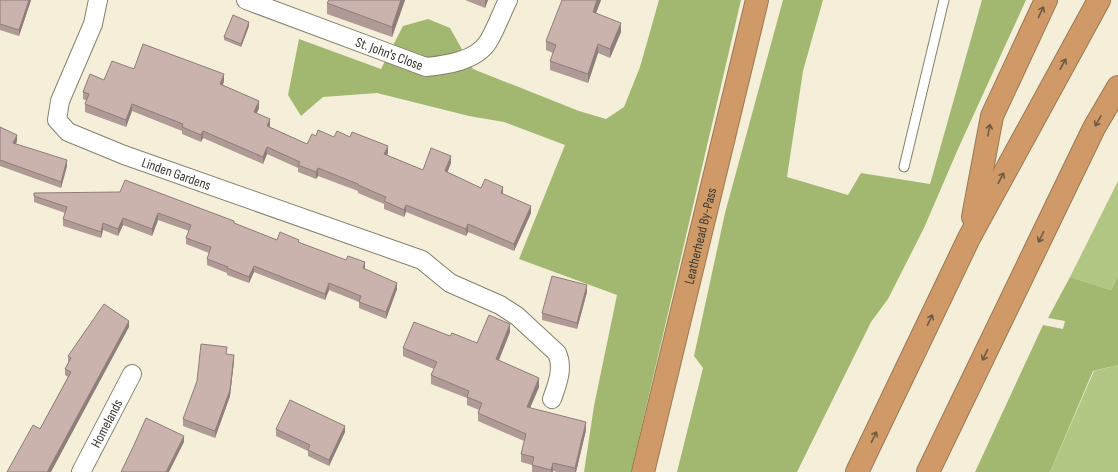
<svg xmlns="http://www.w3.org/2000/svg" width="1118" height="472" font-family="'Sofia Sans Condensed',sans-serif">
	<style>
		.green { fill: #b2c784 }
		.forest { fill: #a2b871 }
		.lines { fill: none; stroke-linecap: round; stroke-linejoin: round }
		.lane-casing { stroke: #85806d; stroke-width: 11 }
		.street-casing { stroke: #85806d; stroke-width: 20 }
		.highway-casing { stroke: #9b7854; stroke-width: 24 }
		.lane { stroke: #fff; stroke-width: 9 }
		.street { stroke: #fff; stroke-width: 18 }
		.highway { stroke: #cf9a68; stroke-width: 22 }
		.wall { fill: #af9a95 }
		.shaded-wall { fill: #8e7d79 }
		.building { fill: #cbb3ad; stroke: #8e7d79 }
		.oneway { stroke: #6e5a43 }
		.labels { text-anchor: middle; stroke-width: 3.5; stroke-linejoin: round; paint-order: stroke }
		.street-label { font-size: 14px; fill: #3a382f; stroke: #f5efda }
	</style>
	<rect width="100%" height="100%" fill="#f5efda"/>
	<!-- green -->
	<path class="green" d="M 1118,181 L 1118,276 L 1111,290 L 1070,277 Z
		M 1118,365 L 1118,472 L 1050,472 L 1094,371 Z"/>
	<!-- forest -->
	<path class="forest" d="M 659,0 L 741,0 L 631,472 L 584,472 L 594,406 L 617,295 L 519,259 L 565,145 L 504,122 L 469,116 L 377,93 L 323,97 L 301,116 L 288,95 L 299,39 L 381,69 L 403,26 L 428,19 L 450,28 L 473,69 L 579,111 L 606,119 L 624,107 L 640,67 Z
		M 783,0 L 823,0 L 803,71 L 787,177 L 848,195 L 861,173 L 930,184 L 982,0 L 1026,0 L 958,149 L 924,228 L 888,299 L 871,322 L 797,472 L 677,472 L 703,368 L 694,356 L 725,213 Z
		M 1118,276 L 1118,365 L 1093,371 L 1050,472 L 975,472 L 1043,325 L 1063,329 L 1065,321 L 1048,318 L 1070,277 L 1111,290 Z"/>
	<g class="lines">
		<!-- lane casing -->
		<g class="lane-casing">
			<path id="lane" d="M 904,167 L 944,0"/>
		</g>
		<!-- street casing -->
		<g class="street-casing">
			<g id="street">
				<path id="s1" d="M 98,0 L 93,24 L 60,101 L 57,120 L 68,132 L 124,155 L 422,260 L 450,283 L 500,305 L 517,316 L 557,353 C 564,368 557,385 552,399"/>
				<path id="s2" d="M 246,0 L 426,67 C 446,65 476,61 488,42 C 496,29 501,14 508,0"/>
				<path id="s3" d="M 81,472 L 132,374"/>
			</g>
		</g>
		<!-- highway casing -->
		<g class="highway-casing">
			<g id="highway">
				<path d="M 973,217 L 992,116 L 1046,0"/>
				<path id="s4" d="M 643,472 L 757,0"/>
				<path d="M 857,472 L 969,238 L 1099,0"/>
				<path d="M 928,472 L 1094,128 L 1118,87"/>
			</g>
		</g>
		<!-- lane -->
		<use href="#lane" class="lane"/>
		<!-- street -->
		<use href="#street" class="street"/>
		<!-- highway -->
		<use href="#highway" class="highway"/>
	</g>
	<!-- wall -->
	<path class="wall" d="M 0,0 L 31,0 L 19,36 L 0,30 Z
		M 329,0 L 405,0 L 392,37 L 327,14 L 327,3 Z
		M 465,0 L 488,0 L 485,8 Z
		M 601,0 L 596,13 L 621,32 L 610,58 L 598,53 L 588,83 L 550,70 L 550,61 L 553,53 L 546,50 L 546,41 Z
		M 249,26 L 241,47 L 224,40 L 224,37 Z
		M 134,69 L 224,81 L 223,85 L 259,108 L 257,113 L 270,126 L 270,127 L 307,144 L 316,136 L 334,137 L 388,153 L 387,155 L 423,170 L 451,163 L 447,172 L 481,188 L 503,194 L 531,213 L 514,251 L 468,232 L 466,236 L 406,212 L 404,217 L 384,209 L 384,204 L 358,193 L 358,191 L 318,176 L 316,179 L 298,172 L 298,168 L 267,154 L 263,164 L 203,138 L 201,142 L 182,134 L 182,131 L 132,111 L 126,127 L 85,112 L 85,104 L 87,101 L 83,99 L 83,92 L 104,80 Z
		M 0,127 L 17,141 L 16,144 L 67,166 L 61,188 L 0,166 Z
		M 34,196 L 234,223 L 277,240 L 299,243 L 365,269 L 397,289 L 386,319 L 359,308 L 359,302 L 329,290 L 325,300 L 254,272 L 249,283 L 227,275 L 227,273 L 207,265 L 207,259 L 209,253 L 186,244 L 186,238 L 189,231 L 158,220 L 152,236 L 123,225 L 118,236 L 103,230 L 101,238 L 63,226 L 63,219 L 65,213 L 34,202 Z
		M 587,292 L 577,329 L 542,320 L 542,313 Z
		M 129,327 L 40,429 L 68,377 L 65,375 L 65,369 L 68,363 L 68,356 Z
		M 510,332 L 499,360 L 539,387 L 530,408 L 586,430 L 576,472 L 557,472 L 553,471 L 553,472 L 532,472 L 532,465 L 521,462 L 521,454 L 524,441 L 478,421 L 478,413 L 479,410 L 467,405 L 467,398 L 431,384 L 431,375 L 434,369 L 403,356 L 403,348 L 450,336 L 477,343 Z
		M 227,354 L 234,361 L 230,396 L 215,438 L 183,426 L 183,419 Z
		M 276,429 L 345,432 L 329,466 L 308,456 L 308,451 L 276,436 Z"/>
	<!-- shaded-wall -->
	<path class="shaded-wall" d="M 29,0 L 31,0 L 19,36 L 19,30 Z
		M 401,0 L 405,0 L 392,37 L 392,27 Z
		M 485,0 L 488,0 L 485,8 Z
		M 597,0 L 601,0 L 593,21 L 593,12 Z
		M 249,22 L 249,26 L 241,47 L 241,44 Z
		M 621,23 L 621,32 L 610,58 L 610,49 Z
		M 598,44 L 598,53 L 588,83 L 588,74 Z
		M 224,74 L 224,81 L 220,91 L 220,84 Z
		M 259,101 L 259,108 L 254,119 L 254,112 Z
		M 132,104 L 132,111 L 126,127 L 126,120 Z
		M 270,119 L 270,126 L 267,133 L 267,126 Z
		M 203,131 L 203,138 L 201,142 L 201,135 Z
		M 17,135 L 17,141 L 13,149 L 13,143 Z
		M 388,146 L 388,153 L 384,161 L 384,154 Z
		M 267,147 L 267,154 L 263,164 L 263,157 Z
		M 451,156 L 451,163 L 445,179 L 445,171 Z
		M 67,160 L 67,166 L 61,188 L 61,182 Z
		M 318,168 L 318,176 L 316,179 L 316,172 Z
		M 503,187 L 503,194 L 501,193 Z
		M 406,205 L 406,212 L 404,217 L 404,210 Z
		M 531,206 L 531,213 L 514,251 L 514,244 Z
		M 158,213 L 158,220 L 152,236 L 152,229 Z
		M 123,218 L 123,225 L 118,236 L 118,229 Z
		M 103,223 L 103,230 L 101,238 L 101,232 Z
		M 468,224 L 468,232 L 466,236 L 466,229 Z
		M 365,262 L 365,268 L 363,274 L 363,268 Z
		M 254,266 L 254,272 L 249,283 L 249,277 Z
		M 329,283 L 329,290 L 325,300 L 325,294 Z
		M 397,283 L 397,289 L 386,319 L 386,312 Z
		M 587,285 L 587,292 L 577,329 L 577,323 Z
		M 129,321 L 129,327 L 51,472 L 47,472 Z
		M 510,324 L 510,332 L 496,367 L 496,359 Z
		M 234,355 L 234,361 L 230,396 L 215,438 L 215,431 Z
		M 539,378 L 539,387 L 527,415 L 527,407 Z
		M 586,422 L 586,430 L 576,472 L 575,472 L 575,468 Z
		M 345,426 L 345,432 L 329,466 L 329,460 Z
		M 184,436 L 184,442 L 169,472 L 166,472 Z
		M 553,463 L 553,472 L 551,472 L 551,470 Z"/>
	<!-- building -->
	<path class="building" d="M 0,0 L 29,0 L 19,30 L 0,24 Z
		M 329,0 L 401,0 L 392,27 L 327,3 Z
		M 562,0 L 597,0 L 593,12 L 621,23 L 610,49 L 598,44 L 588,74 L 550,61 L 556,45 L 546,41 Z
		M 233,15 L 249,22 L 241,44 L 224,37 Z
		M 143,44 L 224,74 L 220,84 L 259,101 L 254,112 L 270,119 L 267,126 L 307,144 L 312,134 L 316,136 L 318,130 L 334,137 L 337,131 L 350,137 L 352,132 L 388,146 L 384,154 L 423,170 L 431,148 L 451,156 L 445,171 L 481,188 L 485,179 L 503,187 L 501,193 L 531,206 L 514,244 L 468,224 L 466,229 L 406,205 L 404,210 L 384,201 L 386,197 L 358,185 L 358,184 L 318,168 L 316,172 L 298,165 L 300,162 L 267,147 L 263,157 L 203,131 L 201,135 L 182,127 L 183,124 L 132,104 L 126,120 L 85,104 L 89,94 L 83,92 L 90,74 L 104,80 L 112,61 L 134,69 Z
		M 0,127 L 17,135 L 13,143 L 67,160 L 61,182 L 0,160 Z
		M 125,180 L 234,221 L 234,223 L 277,240 L 280,232 L 299,240 L 298,242 L 346,260 L 348,256 L 365,262 L 363,268 L 397,283 L 386,312 L 359,302 L 361,296 L 329,283 L 325,294 L 254,266 L 249,277 L 227,268 L 228,267 L 207,259 L 211,247 L 186,238 L 191,225 L 158,213 L 152,229 L 123,218 L 118,229 L 103,223 L 101,232 L 63,219 L 67,207 L 34,196 L 34,193 L 120,192 Z
		M 552,276 L 587,285 L 577,323 L 542,313 Z
		M 104,304 L 129,321 L 47,472 L 7,472 L 33,425 L 40,429 L 71,372 L 65,369 L 71,358 L 68,356 Z
		M 489,315 L 510,324 L 496,359 L 539,378 L 527,407 L 586,422 L 575,468 L 553,463 L 551,470 L 532,465 L 534,457 L 521,454 L 526,434 L 478,413 L 482,403 L 467,397 L 469,391 L 431,375 L 437,362 L 403,348 L 414,322 L 450,336 L 452,333 L 477,343 Z
		M 201,344 L 227,347 L 226,354 L 234,355 L 230,390 L 215,431 L 183,419 L 197,381 Z
		M 290,400 L 345,426 L 329,460 L 308,450 L 310,445 L 276,429 Z
		M 146,418 L 184,436 L 166,472 L 121,472 L 134,445 Z"/>
	<!-- one-way arrows -->
	<defs><path id="oneway-shaft" d="M-6 0H5M1.5-3L5.5 0L1.5 3" fill="none" stroke-width="1.6" stroke-linecap="round" stroke-linejoin="round"/></defs>
	<g class="oneway">
		<use href="#oneway-shaft" transform="translate(1041 12) rotate(-65)"/>
		<use href="#oneway-shaft" transform="translate(1063 64) rotate(-61)"/>
		<use href="#oneway-shaft" transform="translate(1098 121) rotate(120)"/>
		<use href="#oneway-shaft" transform="translate(989 130) rotate(-79)"/>
		<use href="#oneway-shaft" transform="translate(1001 178) rotate(-62)"/>
		<use href="#oneway-shaft" transform="translate(1041 237) rotate(116)"/>
		<use href="#oneway-shaft" transform="translate(930 320) rotate(-64)"/>
		<use href="#oneway-shaft" transform="translate(985 355) rotate(116)"/>
		<use href="#oneway-shaft" transform="translate(874 437) rotate(-64)"/>
	</g>
	<g class="labels">
		<!-- street labels -->
		<g class="street-label">
			<text dy="5" stroke="none"><textPath href="#s2" startOffset="153">St. John's Close</textPath></text>
			<text dy="5" stroke="none"><textPath href="#s1" startOffset="260">Linden Gardens</textPath></text>
			<text dy="5" stroke="none"><textPath href="#s4" startOffset="243">Leatherhead By-Pass</textPath></text>
			<text dy="5" stroke="none"><textPath href="#s3" startOffset="55">Homelands</textPath></text>
		</g>
	</g>
</svg>
